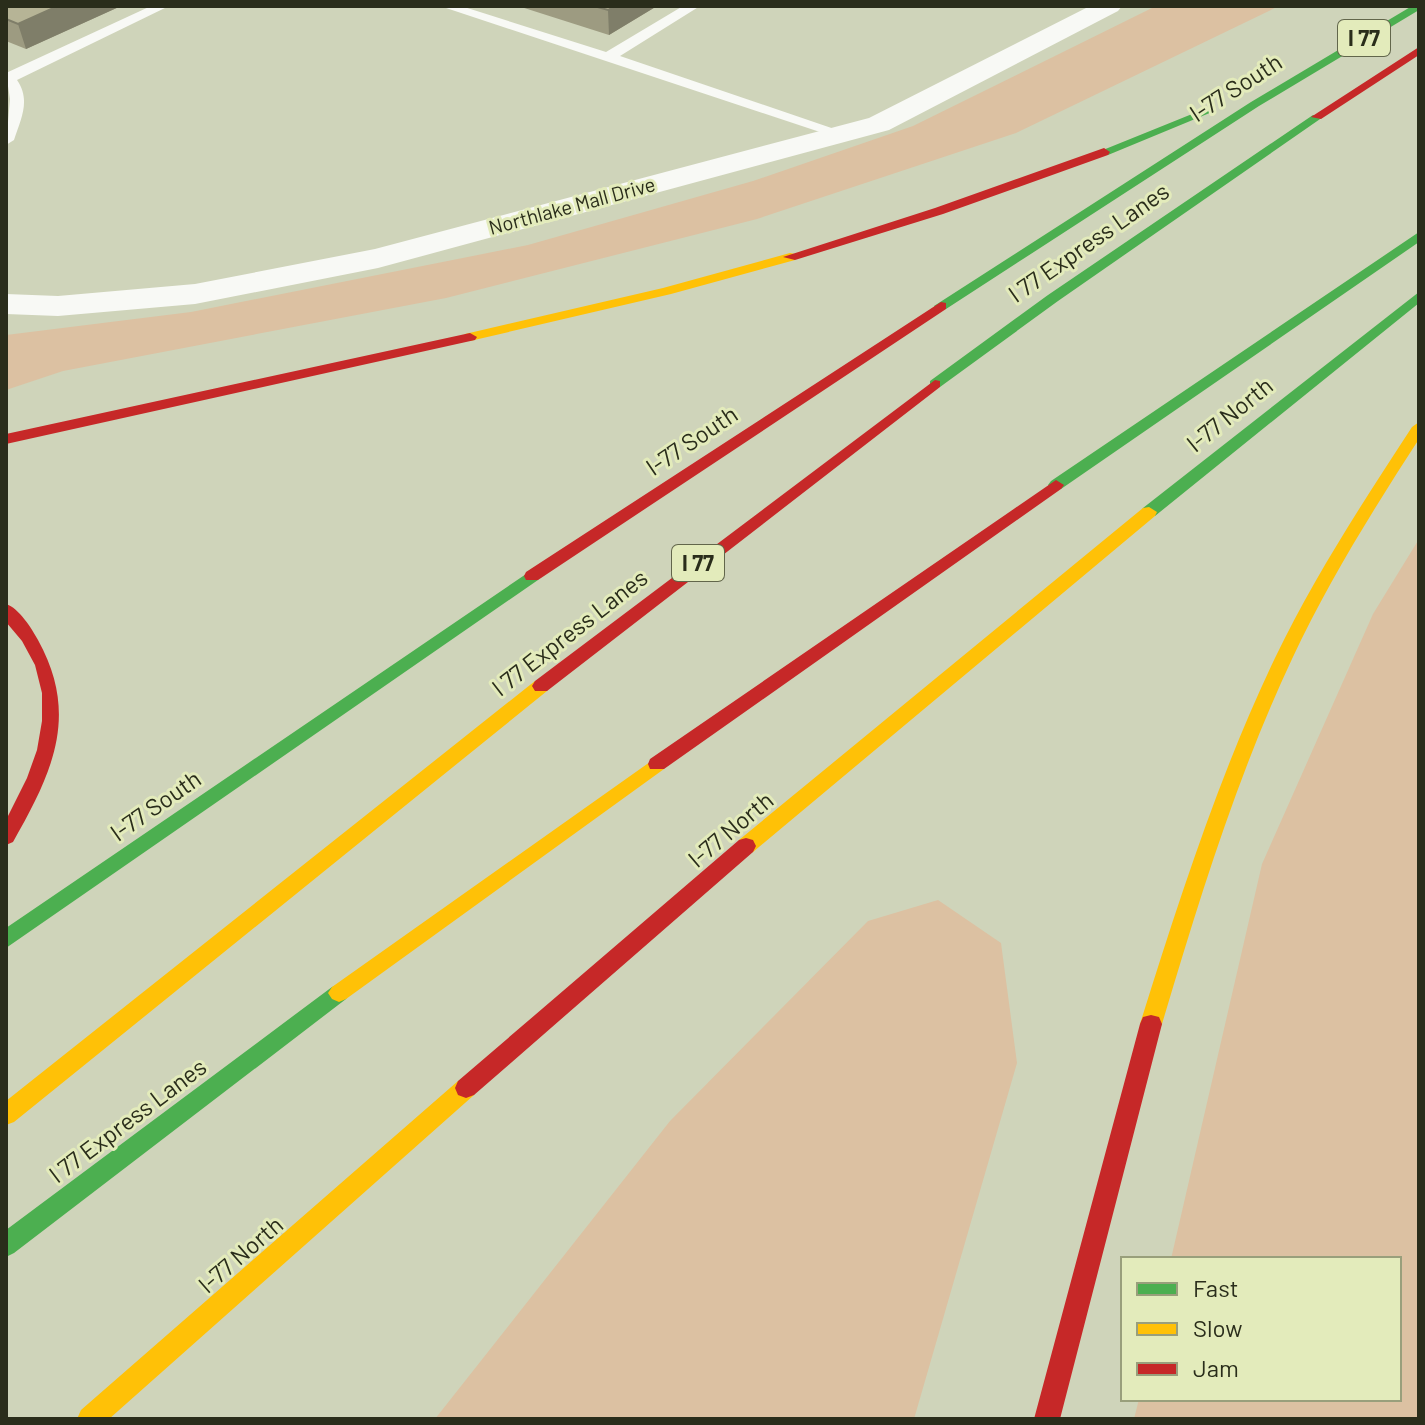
<svg xmlns="http://www.w3.org/2000/svg" width="1425" height="1425" font-family="Barlow,sans-serif">
	<style>
		.green { fill: #dcc1a2 }
		.lines { fill: none; stroke-linecap: round; stroke-linejoin: round }
		.lane { fill: #f8f9f5; fill-rule: evenodd }
		.street { fill: #f8f9f5; fill-rule: evenodd }
		.fast { fill: #4caf50; fill-rule: evenodd }
		.slow { fill: #ffc107; fill-rule: evenodd }
		.jam { fill: #c62828; fill-rule: evenodd }
		.wall { fill: #9d9b81 }
		.shaded-wall { fill: #7f7e69 }
		.building { fill: #b6b496; stroke: #7f7e69; stroke-width: 2 }
		.labels { text-anchor: middle; stroke-width: 6; stroke-linejoin: round; paint-order: stroke }
		.far-street-label { font-size: 20px; fill: #2a2d1b; stroke: #e3ebbb }
		.shield { fill: #e3ebbb; stroke: #62664b; stroke-width: 2 }
		.shield-label { font-size: 22px; font-weight: bold; fill: #2a2d1b }
		.street-label { font-size: 24px; fill: #2a2d1b; stroke: #e3ebbb }
	</style>
	<rect width="100%" height="100%" fill="#cfd4ba"/>
	<!-- green -->
	<path class="green" d="M 1156,6 L 1279,6 L 1016,133 L 757,219 L 446,298 L 63,371 L 6,390 L 6,335 L 191,312 L 528,245 L 753,181 L 913,126 Z
		M 1419,539 L 1419,1419 L 1134,1419 L 1139,1399 L 1399,1399 L 1399,1259 L 1171,1259 L 1262,864 L 1373,614 Z
		M 938,900 L 1001,943 L 1017,1063 L 914,1419 L 435,1419 L 670,1121 L 868,921 Z"/>
	<g class="lines">
		<!-- lane -->
		<path class="lane" d="M 151,6 L 169,6 L 17,80 C 31,100 21,119 14,140 L 6,145 L 10,99 L 6,73 Z
			M 440,6 L 461,6 L 606,52 L 683,6 L 700,6 L 620,56 L 849,134 L 835,137 Z"/>
		<!-- street -->
		<path class="street" d="M 1090,6 L 1122,6 L 1118,11 L 889,130 L 378,268 L 195,304 L 58,316 L 6,314 L 6,294 L 58,296 L 195,284 L 375,249 L 869,118 Z"/>
		<!-- fast -->
		<path class="fast" d="M 1412,6 L 1419,6 L 1419,10 L 1259,106 L 946,309 L 936,309 L 934,306 L 1251,102 Z
			M 1202,110 L 1212,112 L 1108,155 L 1098,152 Z
			M 1313,115 L 1323,117 L 1058,301 L 940,387 L 930,387 L 930,381 L 1048,295 Z
			M 1419,232 L 1419,242 L 1061,489 L 1051,489 L 1048,485 L 1051,481 Z
			M 1419,292 L 1419,303 L 1155,516 L 1143,516 L 1141,512 L 1143,508 Z
			M 532,570 L 538,572 L 540,576 L 538,580 L 6,948 L 6,928 Z
			M 339,984 L 346,987 L 350,993 L 346,999 L 14,1253 L 6,1257 L 6,1230 L 332,987 Z"/>
		<!-- slow -->
		<path class="slow" d="M 790,253 L 795,254 L 795,260 L 671,294 L 470,341 L 463,337 L 465,334 L 663,288 Z
			M 1419,422 L 1419,439 C 1373,510 1328,582 1292,659 C 1237,776 1199,900 1162,1024 L 1159,1031 L 1151,1033 L 1143,1031 L 1140,1024 C 1179,900 1219,775 1275,658 C 1314,577 1363,502 1412,427 Z
			M 1149,507 L 1157,512 L 1155,516 L 753,852 L 746,854 L 739,852 L 736,846 L 739,840 L 1143,508 Z
			M 541,680 L 550,686 L 547,691 L 14,1122 L 6,1125 L 6,1101 L 535,681 Z
			M 657,757 L 664,759 L 666,764 L 664,769 L 346,999 L 339,1002 L 332,999 L 328,993 L 332,987 Z
			M 466,1078 L 474,1081 L 477,1088 L 474,1095 L 109,1419 L 77,1419 L 81,1410 L 458,1081 Z"/>
		<!-- jam -->
		<path class="jam" d="M 1419,47 L 1419,55 L 1321,119 L 1311,117 Z
			M 1104,148 L 1110,152 L 1108,155 L 943,214 L 795,260 L 783,257 L 935,208 Z
			M 941,302 L 946,303 L 946,309 L 538,580 L 526,580 L 524,576 L 526,572 Z
			M 470,333 L 477,337 L 475,340 L 6,444 L 6,434 Z
			M 935,380 L 940,381 L 940,387 L 547,691 L 535,691 L 532,686 L 535,681 Z
			M 1056,480 L 1064,485 L 1061,489 L 664,769 L 650,769 L 648,764 L 650,759 Z
			M 6,604 C 19,608 32,629 38,640 C 80,716 52,773 13,842 L 6,845 L 6,820 L 27,778 L 37,750 L 42,721 L 42,693 L 35,665 L 22,641 L 6,622 Z
			M 746,838 L 753,840 L 756,846 L 753,852 L 474,1095 L 466,1098 L 458,1095 L 455,1088 L 458,1081 L 739,840 Z
			M 1151,1015 L 1159,1017 L 1162,1024 L 1060,1419 L 1034,1419 L 1140,1024 L 1143,1017 Z"/>
	</g>
	<!-- wall -->
	<path class="wall" d="M 6,6 L 121,6 L 26,49 L 6,41 Z
		M 518,6 L 657,6 L 609,35 Z"/>
	<!-- shaded-wall -->
	<path class="shaded-wall" d="M 58,6 L 121,6 L 26,49 L 18,24 Z
		M 615,6 L 657,6 L 609,35 L 608,10 Z"/>
	<!-- building -->
	<path class="building" d="M 6,6 L 58,6 L 18,24 L 6,19 Z
		M 594,6 L 615,6 L 608,10 Z"/>
	<g class="labels">
		<!-- far-street labels -->
		<g class="far-street-label">
			<text transform="translate(572 206) rotate(-15)" y="7">Northlake Mall Drive</text>
		</g>
		<!-- shield labels -->
		<g class="shield">
			<rect x="1338" y="20" width="52" height="36" rx="6"/>
			<rect x="672" y="545" width="52" height="36" rx="6"/>
		</g>
		<g class="shield-label">
			<text x="1364" y="46">I 77</text>
			<text x="698" y="571">I 77</text>
		</g>
		<!-- street labels -->
		<g class="street-label">
			<text transform="translate(1236 88) rotate(-33)" y="8">I-77 South</text>
			<text transform="translate(1089 243) rotate(-35)" y="8">I 77 Express Lanes</text>
			<text transform="translate(1230 415) rotate(-39)" y="8">I-77 North</text>
			<text transform="translate(692 441) rotate(-34)" y="8">I-77 South</text>
			<text transform="translate(570 633) rotate(-38)" y="8">I 77 Express Lanes</text>
			<text transform="translate(156 806) rotate(-35)" y="8">I-77 South</text>
			<text transform="translate(731 830) rotate(-40)" y="8">I-77 North</text>
			<text transform="translate(128 1121) rotate(-37)" y="8">I 77 Express Lanes</text>
			<text transform="translate(241 1255) rotate(-41)" y="8">I-77 North</text>
		</g>
	</g>
	<!-- border -->
	<rect width="1425" height="1425" fill="none" stroke="#2a2d1b" stroke-width="16"/>
	<!-- legend -->
	<rect x="1121" y="1257" width="280" height="144" fill="#e3ebbb" stroke="#999f7b" stroke-width="2"/>
	<rect x="1137" y="1283" width="40" height="12" fill="#4caf50" stroke="#999f7b" stroke-width="2"/>
	<text x="1193" y="1297" font-size="24" fill="#2a2d1b">Fast</text>
	<rect x="1137" y="1323" width="40" height="12" fill="#ffc107" stroke="#999f7b" stroke-width="2"/>
	<text x="1193" y="1337" font-size="24" fill="#2a2d1b">Slow</text>
	<rect x="1137" y="1363" width="40" height="12" fill="#c62828" stroke="#999f7b" stroke-width="2"/>
	<text x="1193" y="1377" font-size="24" fill="#2a2d1b">Jam</text>
</svg>
